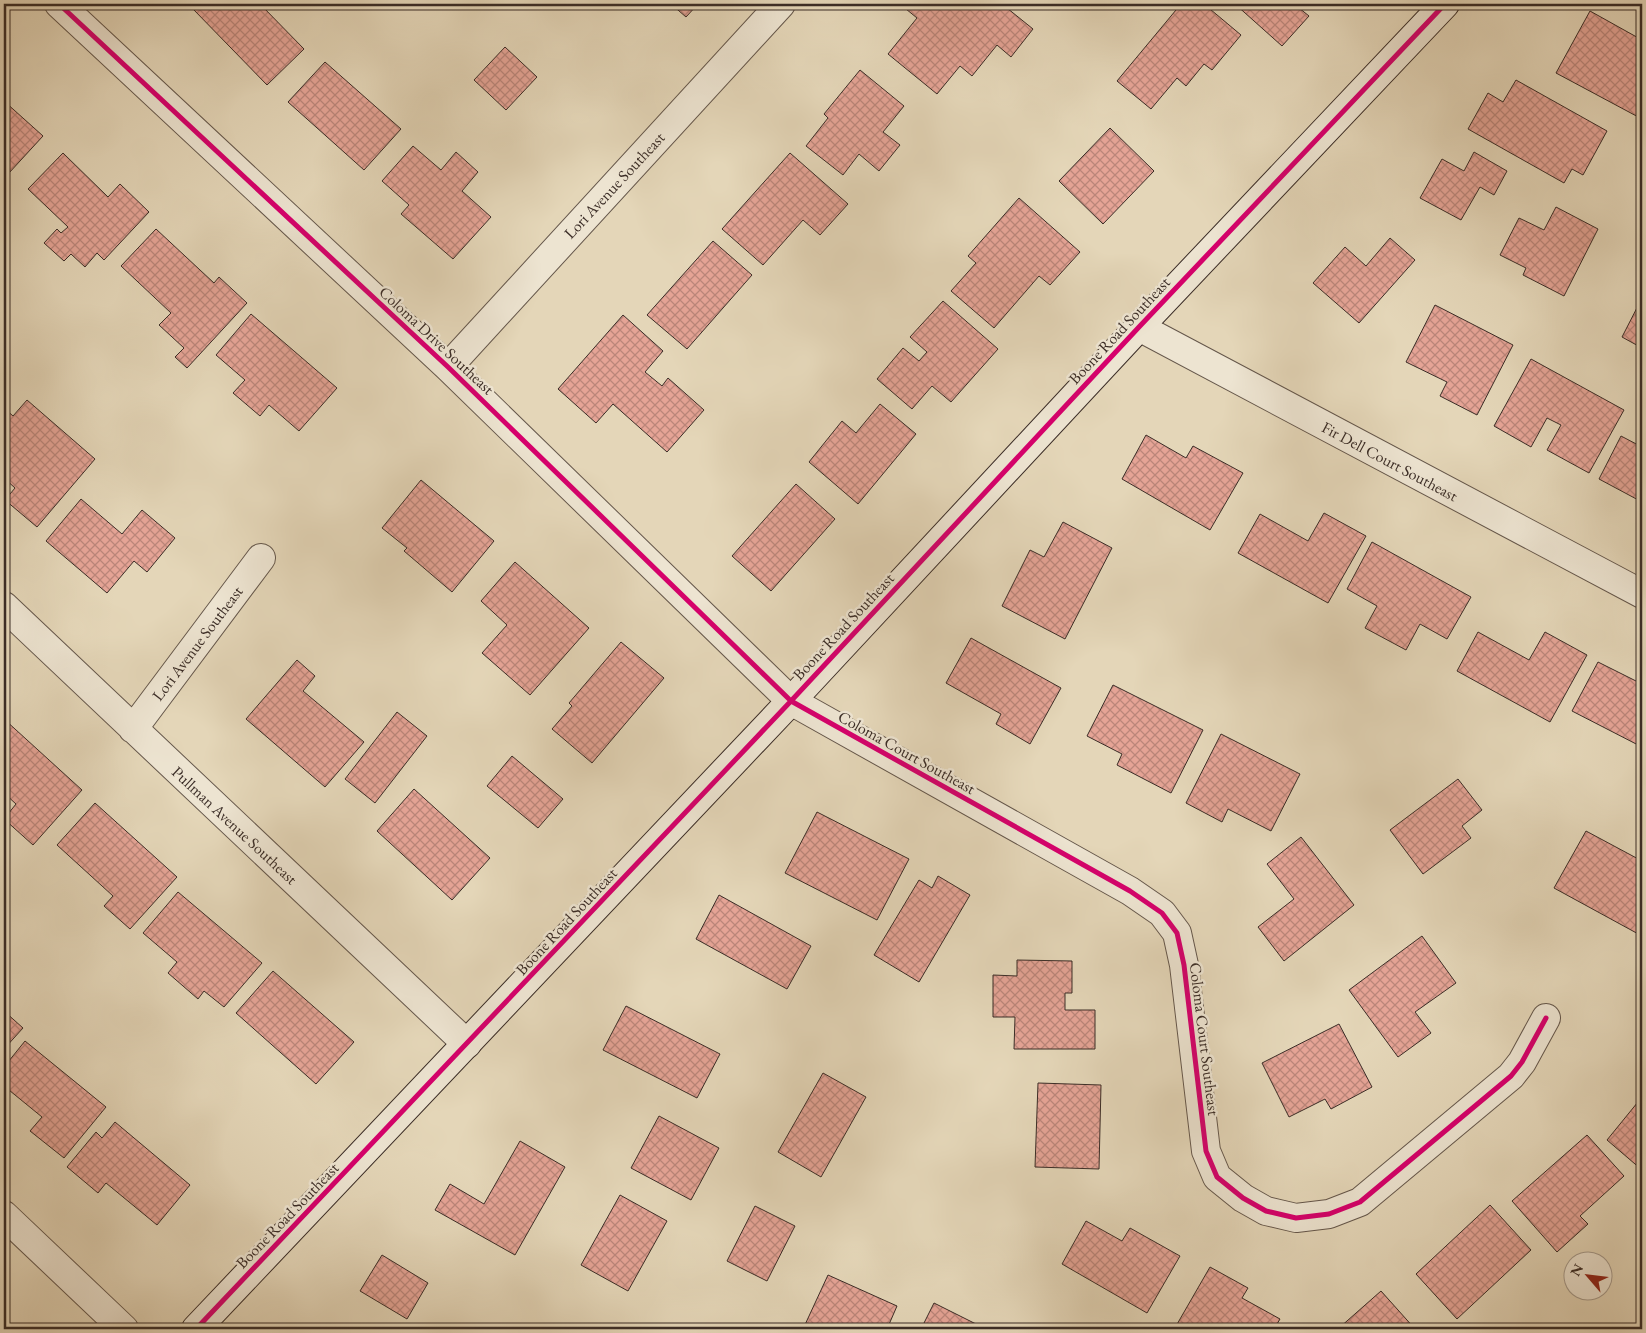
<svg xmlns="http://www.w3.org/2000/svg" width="1646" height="1333" font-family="'EB Garamond',serif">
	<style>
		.building { fill: url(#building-cross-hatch); stroke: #3b2d27 }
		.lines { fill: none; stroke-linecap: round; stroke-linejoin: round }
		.street-casing { stroke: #65574b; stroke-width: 30 }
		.secondary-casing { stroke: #3b2d27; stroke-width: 30 }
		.street { stroke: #ede4d1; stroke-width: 28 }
		.secondary { stroke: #ede4d1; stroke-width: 28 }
		.cycleway-casing { stroke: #ede4d1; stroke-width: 8 }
		.cycleway { stroke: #d6006c; stroke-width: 5 }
		.labels { text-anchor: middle; stroke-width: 5; stroke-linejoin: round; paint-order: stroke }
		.street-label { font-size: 16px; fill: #3b2d27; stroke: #ede4d1 }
	</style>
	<defs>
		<pattern id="building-cross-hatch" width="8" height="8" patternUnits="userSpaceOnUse" patternTransform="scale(1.25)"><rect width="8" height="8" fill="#e5a496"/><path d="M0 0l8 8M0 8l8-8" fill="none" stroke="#bb867a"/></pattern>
	</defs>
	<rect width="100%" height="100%" fill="#e4d6b8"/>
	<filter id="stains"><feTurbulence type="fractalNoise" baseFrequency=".004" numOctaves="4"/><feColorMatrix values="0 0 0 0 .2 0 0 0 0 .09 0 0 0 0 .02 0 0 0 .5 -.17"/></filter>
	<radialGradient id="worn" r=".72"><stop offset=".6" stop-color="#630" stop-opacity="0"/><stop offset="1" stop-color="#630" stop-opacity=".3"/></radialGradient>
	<!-- building -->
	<path class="building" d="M 199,4 L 260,4 L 304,49 L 267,85 L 193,9 Z
		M 671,4 L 698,4 L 686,17 Z
		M 910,4 L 1002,4 L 1033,29 L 1011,57 L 997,45 L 972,76 L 960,66 L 937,94 L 888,54 L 917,18 L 906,9 Z
		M 1181,4 L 1204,4 L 1241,35 L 1212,70 L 1204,64 L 1186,86 L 1177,78 L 1151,109 L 1117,81 Z
		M 1235,4 L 1302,4 L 1299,8 L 1309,16 L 1282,46 Z
		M 1590,11 L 1642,40 L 1642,119 L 1556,73 Z
		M 505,47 L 537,77 L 506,110 L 474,80 Z
		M 325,62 L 401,129 L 364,170 L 288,102 Z
		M 860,70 L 904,106 L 883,132 L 900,145 L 879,171 L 859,154 L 843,175 L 806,146 L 828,118 L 824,114 Z
		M 1516,80 L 1607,131 L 1583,175 L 1572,169 L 1564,183 L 1468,129 L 1488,93 L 1503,102 Z
		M 4,101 L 43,136 L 9,173 L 4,168 Z
		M 1110,128 L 1154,171 L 1103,224 L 1059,181 Z
		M 413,146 L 441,170 L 456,152 L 478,172 L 462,191 L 491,217 L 453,259 L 401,214 L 409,205 L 382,181 Z
		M 1474,152 L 1507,171 L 1494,195 L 1480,187 L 1461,220 L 1420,198 L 1442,159 L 1464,171 Z
		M 63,153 L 108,197 L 120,184 L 149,212 L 104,260 L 97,253 L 85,267 L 71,254 L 64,261 L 44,243 L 57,229 L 61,233 L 68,227 L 28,189 Z
		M 790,153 L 848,204 L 820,235 L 803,220 L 763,265 L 722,229 Z
		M 1019,198 L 1080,252 L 1050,285 L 1039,276 L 994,328 L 951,291 L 976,263 L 968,256 Z
		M 1556,207 L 1598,229 L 1564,296 L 1523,275 L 1526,268 L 1500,255 L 1519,218 L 1544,230 Z
		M 156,229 L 214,283 L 219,277 L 247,303 L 187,368 L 175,357 L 184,348 L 159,325 L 171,313 L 121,266 Z
		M 1390,238 L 1415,260 L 1359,323 L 1313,283 L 1345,247 L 1366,266 Z
		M 713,241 L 752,275 L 687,349 L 647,315 Z
		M 1642,298 L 1642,348 L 1622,337 Z
		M 943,301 L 998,349 L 951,402 L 932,386 L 912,409 L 877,379 L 903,348 L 919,361 L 927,352 L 910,337 Z
		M 1435,305 L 1513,345 L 1477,415 L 1440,396 L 1447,382 L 1406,362 Z
		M 251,314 L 337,388 L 299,431 L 269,405 L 260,416 L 233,393 L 245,380 L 216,355 Z
		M 623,315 L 663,351 L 645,372 L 662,386 L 668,378 L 704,410 L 667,452 L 613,404 L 596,423 L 558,389 Z
		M 1531,359 L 1624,410 L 1589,473 L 1547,450 L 1561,425 L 1547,418 L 1531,447 L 1494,426 Z
		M 27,400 L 95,459 L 37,527 L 5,500 L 15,488 L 4,478 L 4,408 L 13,416 Z
		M 880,404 L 916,434 L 858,504 L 809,462 L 842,421 L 856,433 Z
		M 1146,435 L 1186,458 L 1193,446 L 1243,473 L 1210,530 L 1122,479 Z
		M 1621,436 L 1642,447 L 1642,502 L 1599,479 Z
		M 421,480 L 494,541 L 452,592 L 404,551 L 407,548 L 382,528 Z
		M 796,484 L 835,519 L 771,591 L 732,556 Z
		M 81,499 L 122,534 L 142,510 L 175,538 L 147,572 L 134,561 L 107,593 L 46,541 Z
		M 1324,513 L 1366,536 L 1328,603 L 1238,553 L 1260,514 L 1308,541 Z
		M 1063,522 L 1112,548 L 1065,639 L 1002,606 L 1030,550 L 1044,557 Z
		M 1372,542 L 1471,597 L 1447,639 L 1420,624 L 1406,650 L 1365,628 L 1377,606 L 1347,589 Z
		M 515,562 L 589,628 L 530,695 L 482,653 L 507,625 L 481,601 Z
		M 1478,632 L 1529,660 L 1545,632 L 1587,655 L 1550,722 L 1457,671 Z
		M 971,638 L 1061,688 L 1030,744 L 996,724 L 1001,714 L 946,683 Z
		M 621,642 L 664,678 L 592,763 L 552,729 L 572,706 L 569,703 Z
		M 297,660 L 315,676 L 303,691 L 364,742 L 325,787 L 246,719 Z
		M 1598,662 L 1642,684 L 1642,747 L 1572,711 Z
		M 1113,685 L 1203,730 L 1171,793 L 1117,765 L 1122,754 L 1087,736 Z
		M 397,712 L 427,736 L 375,803 L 345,779 Z
		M 4,719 L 82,790 L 33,845 L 4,819 L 16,804 L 4,793 Z
		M 1221,734 L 1300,774 L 1271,831 L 1228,809 L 1222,822 L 1186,803 Z
		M 512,756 L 563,799 L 538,828 L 487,786 Z
		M 1458,779 L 1482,810 L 1462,826 L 1471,838 L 1423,874 L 1390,830 Z
		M 414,789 L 490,858 L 452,900 L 377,831 Z
		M 95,803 L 177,877 L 130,929 L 104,906 L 113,896 L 57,845 Z
		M 817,812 L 909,859 L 877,920 L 785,873 Z
		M 1586,831 L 1642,861 L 1642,936 L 1554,888 Z
		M 1301,837 L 1354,905 L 1284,961 L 1258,927 L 1294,899 L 1267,864 Z
		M 938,876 L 970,895 L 919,982 L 874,955 L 919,880 L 932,888 Z
		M 178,892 L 262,963 L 224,1007 L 204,991 L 198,999 L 168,973 L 177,962 L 143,933 Z
		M 719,895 L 811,946 L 787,989 L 696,939 Z
		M 1422,936 L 1456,983 L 1415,1012 L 1431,1033 L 1398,1057 L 1349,990 Z
		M 1017,960 L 1072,961 L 1072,993 L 1065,993 L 1065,1010 L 1095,1010 L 1095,1049 L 1014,1049 L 1015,1017 L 993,1017 L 993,975 L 1017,976 Z
		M 273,971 L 354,1042 L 316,1084 L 236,1013 Z
		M 626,1006 L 720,1054 L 697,1098 L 603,1050 Z
		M 4,1011 L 23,1028 L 4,1049 Z
		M 1339,1024 L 1372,1087 L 1331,1109 L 1325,1099 L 1289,1117 L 1262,1063 Z
		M 25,1041 L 106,1107 L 64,1158 L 30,1131 L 42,1117 L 4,1086 L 4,1067 Z
		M 823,1073 L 866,1097 L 821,1177 L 778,1152 Z
		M 1038,1083 L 1101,1085 L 1099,1169 L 1035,1167 Z
		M 1642,1083 L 1642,1093 L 1637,1089 Z
		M 1642,1097 L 1642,1170 L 1607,1140 Z
		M 659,1116 L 719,1148 L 691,1200 L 631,1168 Z
		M 115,1122 L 190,1185 L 157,1225 L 106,1183 L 98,1193 L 67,1167 L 96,1132 L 102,1138 Z
		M 1587,1135 L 1624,1176 L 1580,1216 L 1588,1224 L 1557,1252 L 1512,1201 Z
		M 520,1141 L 565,1167 L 515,1255 L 435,1210 L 450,1184 L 484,1204 Z
		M 620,1195 L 667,1221 L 628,1291 L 581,1265 Z
		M 1490,1205 L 1531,1250 L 1457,1319 L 1416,1274 Z
		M 755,1206 L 795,1226 L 767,1281 L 727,1261 Z
		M 1086,1221 L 1122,1241 L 1130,1228 L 1180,1256 L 1147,1313 L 1062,1264 Z
		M 382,1255 L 428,1283 L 407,1319 L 360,1291 Z
		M 1210,1267 L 1248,1288 L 1242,1298 L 1280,1319 L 1274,1329 L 1182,1329 L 1176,1326 Z
		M 828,1275 L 897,1306 L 887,1329 L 803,1329 Z
		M 1381,1291 L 1415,1329 L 1340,1329 L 1339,1328 Z
		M 934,1303 L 986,1329 L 921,1329 Z"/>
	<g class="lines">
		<!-- street casing -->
		<g class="street-casing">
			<path id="street" d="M 59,4 L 448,367 L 791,701 L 1130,891 L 1162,913 L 1177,933 L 1184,965 L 1206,1151 L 1217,1177 L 1243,1198 L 1266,1211 L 1296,1218 L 1329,1214 L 1360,1202 L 1511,1076 L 1522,1062 L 1546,1018
				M 1139,327 L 1642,594
				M 448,367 L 781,4
				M 4,606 L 467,1044
				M 133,729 L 261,558
				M 4,1215 L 124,1329"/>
		</g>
		<!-- secondary casing -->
		<g class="secondary-casing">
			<path id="secondary" d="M 196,1329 L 791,701 L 1139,327 L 1445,4"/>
		</g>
		<!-- street -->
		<use href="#street" class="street"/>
		<!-- secondary -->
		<use href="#secondary" class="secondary"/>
		<!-- cycleway casing -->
		<g class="cycleway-casing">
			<path id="cycleway" d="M 59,4 L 448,367 L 791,701 L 1130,891 L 1162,913 L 1177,933 L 1184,965 L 1206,1151 L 1217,1177 L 1243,1198 L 1266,1211 L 1296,1218 L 1329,1214 L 1360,1202 L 1511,1076 L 1522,1062 L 1546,1018
				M 196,1329 L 791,701 L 1139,327 L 1445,4"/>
		</g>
		<!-- cycleway -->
		<use href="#cycleway" class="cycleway"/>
	</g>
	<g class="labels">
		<!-- street labels -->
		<g class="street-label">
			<text transform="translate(614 185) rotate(-47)" y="6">Lori Avenue Southeast</text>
			<text transform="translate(1119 330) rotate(-47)" y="6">Boone Road Southeast</text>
			<text transform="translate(437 340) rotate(43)" y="6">Coloma Drive Southeast</text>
			<text transform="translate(1390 461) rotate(28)" y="6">Fir Dell Court Southeast</text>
			<text transform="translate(843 626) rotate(-47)" y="6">Boone Road Southeast</text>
			<text transform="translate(197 643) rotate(-53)" y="6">Lori Avenue Southeast</text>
			<text transform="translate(907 752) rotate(29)" y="6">Coloma Court Southeast</text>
			<text transform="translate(235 825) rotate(43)" y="6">Pullman Avenue Southeast</text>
			<text transform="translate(566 921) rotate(-47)" y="6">Boone Road Southeast</text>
			<text transform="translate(1205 1039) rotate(83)" y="6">Coloma Court Southeast</text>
			<text transform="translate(287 1215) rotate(-46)" y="6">Boone Road Southeast</text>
		</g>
	</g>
	<!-- margin -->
	<rect width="1646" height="1333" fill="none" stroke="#e4d6b8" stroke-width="20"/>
	<rect x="5" y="5" width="1636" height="1323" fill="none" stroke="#3b2d27" stroke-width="2.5"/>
	<rect x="10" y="10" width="1626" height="1313" fill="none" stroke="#3b2d27"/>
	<!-- north arrow -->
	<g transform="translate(1588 1276) rotate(298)"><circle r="24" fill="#ede4d1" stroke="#a69b8d"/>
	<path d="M0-4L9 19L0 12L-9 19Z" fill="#8f2418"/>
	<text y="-8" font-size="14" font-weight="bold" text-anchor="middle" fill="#3b2d27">N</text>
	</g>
	<rect width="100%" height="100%" filter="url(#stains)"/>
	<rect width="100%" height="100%" fill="url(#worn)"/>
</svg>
